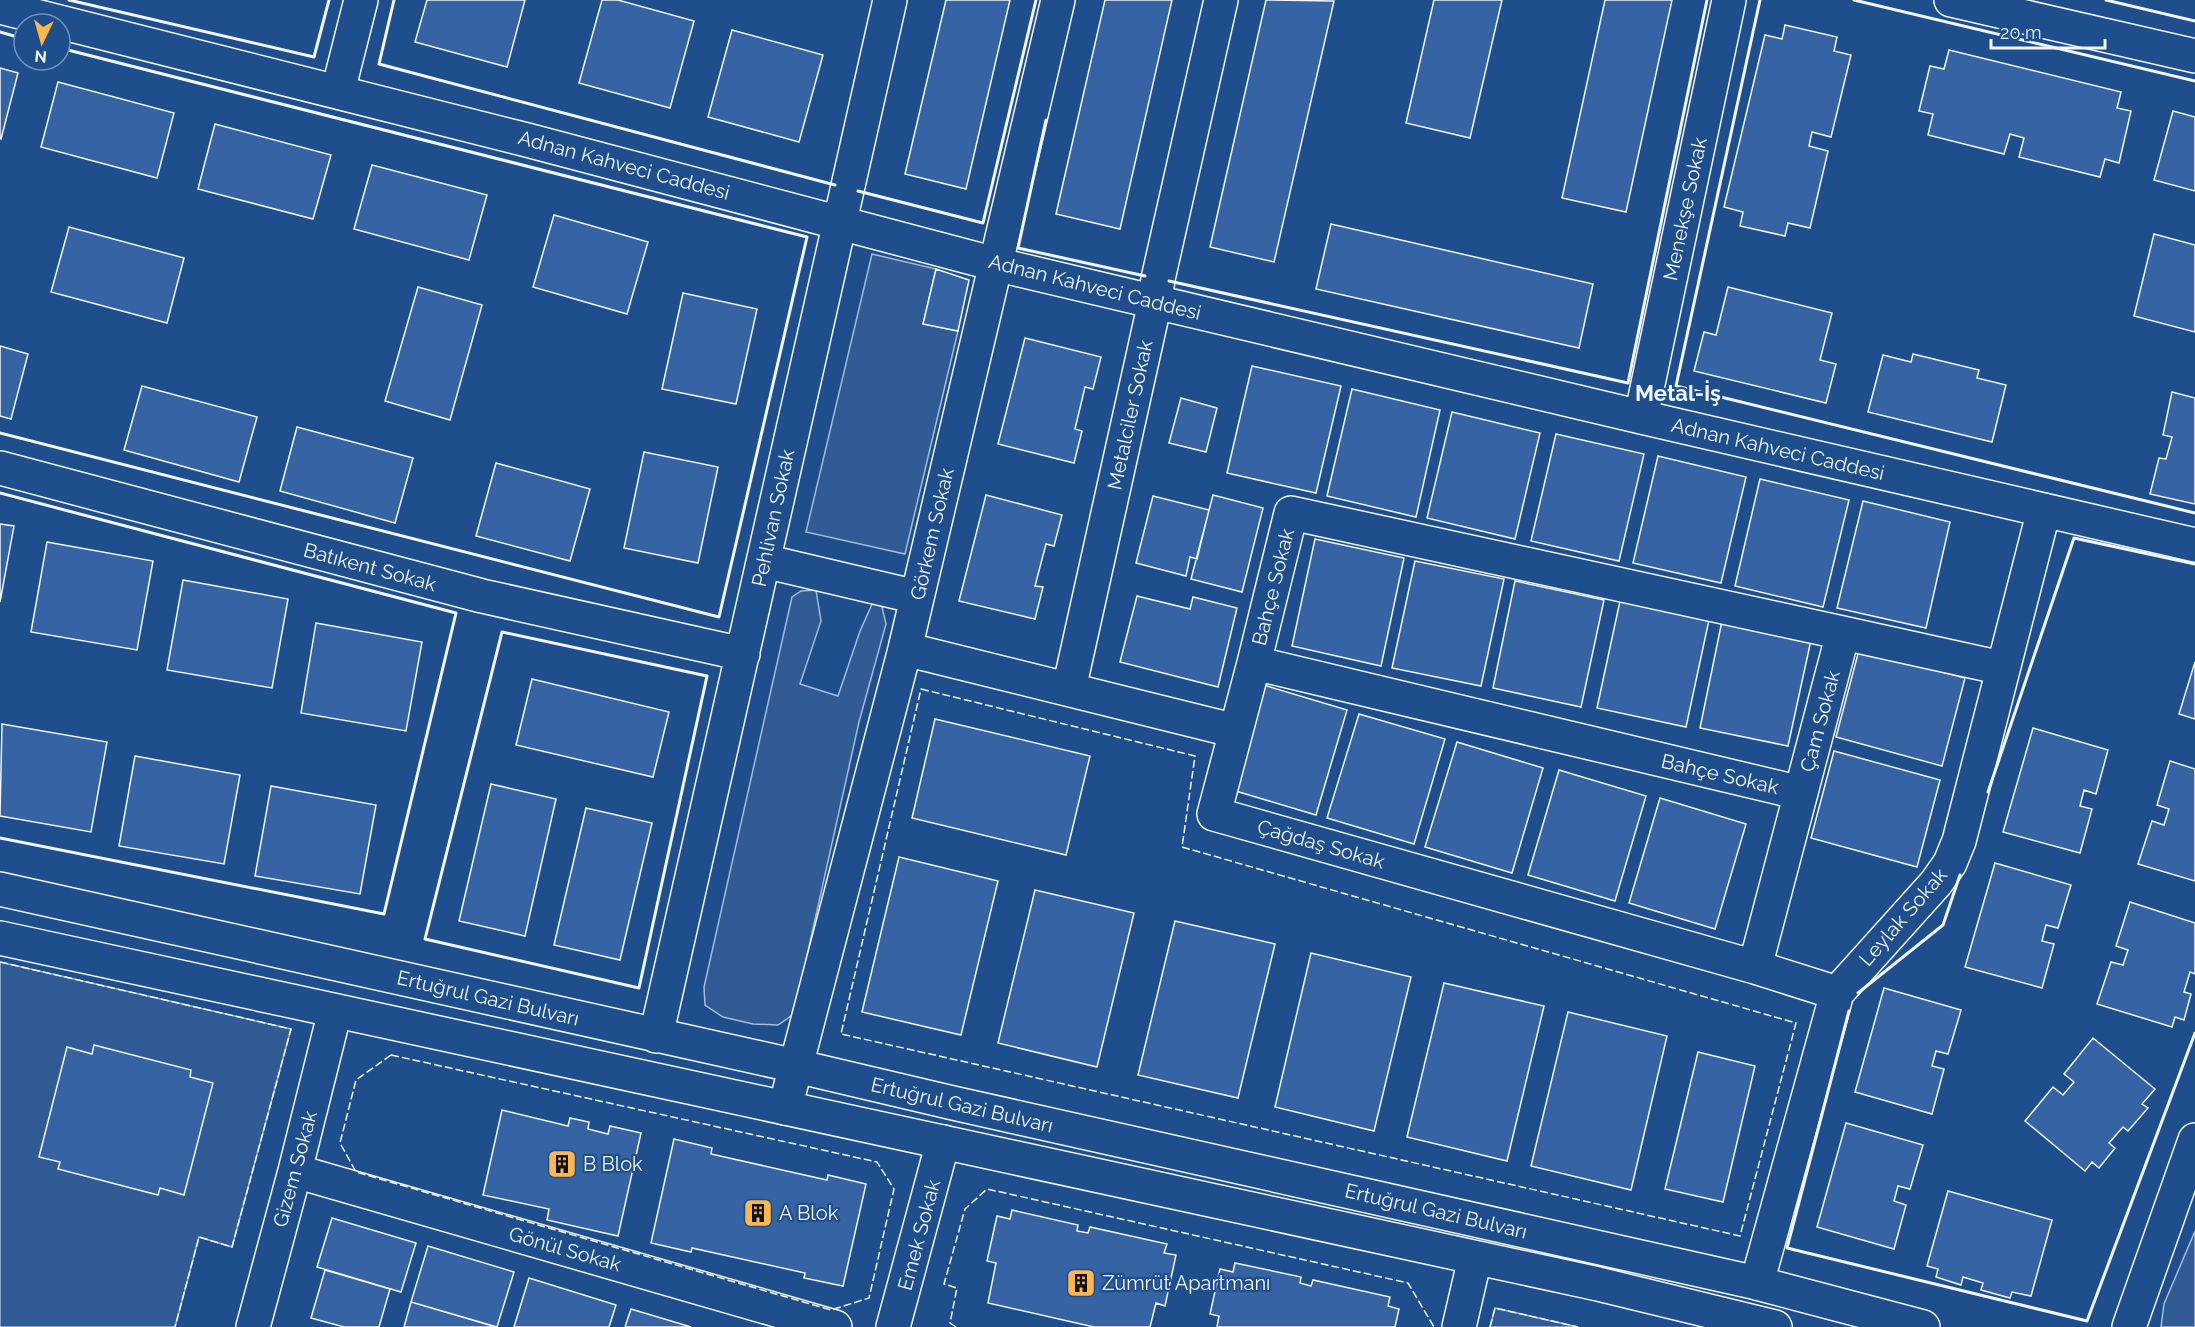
<svg xmlns="http://www.w3.org/2000/svg" width="2195" height="1327" font-family="Raleway,sans-serif">
	<style>
		.built { fill: #305b95; stroke: #a8bbd7; stroke-width: 1.5 }
		.building { fill: #3563a3; stroke: #f2f6ff; stroke-width: 1.5 }
		.lines { fill: none; stroke-linecap: round; stroke-linejoin: round }
		.minor-casing { stroke: #f2f6ff; stroke-width: 36 }
		.major-casing { stroke: #f2f6ff; stroke-width: 36 }
		.minor { stroke: #1f4e8c; stroke-width: 33 }
		.major { stroke: #1f4e8c; stroke-width: 33 }
		.fence { stroke: #f2f6ff; stroke-width: 1.5; stroke-dasharray: 8 3; stroke-linecap: butt }
		.wall { stroke: #f2f6ff; stroke-width: 3 }
		.labels { text-anchor: middle; stroke-width: 4.5; stroke-linejoin: round; paint-order: stroke }
		.street-label { font-size: 20px; fill: #f2f6ff; stroke: #1f4e8c }
		.poi-label { font-size: 20px; fill: #f2f6ff; stroke: #1f4e8c; text-anchor: start }
		.quarter-label { font-size: 22px; font-weight: bold; fill: #f2f6ff; stroke: #1f4e8c }
	</style>
	<rect width="100%" height="100%" fill="#1f4e8c"/>
	<!-- built -->
	<path class="built" d="M 872,254 L 936,269 L 923,324 L 958,331 L 905,554 L 806,532 Z
		M 816,590 L 821,621 L 800,684 L 838,696 L 860,631 L 874,600 L 882,607 L 886,624 L 859,722 L 794,1014 L 778,1025 L 753,1024 L 723,1017 L 705,1005 L 704,987 L 792,597 L 801,591 Z
		M 0,962 L 291,1029 L 232,1247 L 199,1237 L 175,1327 L 0,1327 Z
		M 2195,1231 L 2195,1327 L 2161,1327 L 2164,1304 Z
		M 1495,1308 L 1578,1327 L 1490,1327 Z"/>
	<!-- building -->
	<path class="building" d="M 427,0 L 525,0 L 507,67 L 415,42 Z
		M 602,0 L 618,0 L 694,21 L 670,108 L 579,83 Z
		M 946,0 L 1010,0 L 966,189 L 905,174 Z
		M 1105,0 L 1172,0 L 1120,229 L 1056,214 Z
		M 1266,0 L 1334,1 L 1274,262 L 1210,247 Z
		M 1434,0 L 1502,0 L 1470,138 L 1406,123 Z
		M 1605,0 L 1672,0 L 1626,212 L 1562,198 Z
		M 1785,25 L 1837,37 L 1834,51 L 1851,55 L 1831,137 L 1812,132 L 1809,146 L 1828,151 L 1810,228 L 1788,223 L 1785,236 L 1740,226 L 1743,212 L 1724,207 L 1765,35 L 1782,39 Z
		M 732,30 L 823,55 L 799,142 L 708,117 Z
		M 1949,50 L 2121,92 L 2117,108 L 2131,111 L 2119,163 L 2105,159 L 2100,177 L 2019,157 L 2024,138 L 2010,134 L 2004,154 L 1928,135 L 1933,114 L 1919,111 L 1930,66 L 1944,69 Z
		M 0,68 L 18,73 L 1,139 L 0,138 Z
		M 58,82 L 174,113 L 157,178 L 41,147 Z
		M 2173,111 L 2195,117 L 2195,191 L 2154,180 Z
		M 215,124 L 331,155 L 313,219 L 198,189 Z
		M 372,165 L 487,195 L 469,260 L 354,229 Z
		M 554,215 L 648,242 L 627,314 L 533,287 Z
		M 1331,224 L 1593,284 L 1579,348 L 1316,289 Z
		M 69,227 L 184,258 L 167,323 L 51,292 Z
		M 2154,234 L 2195,245 L 2195,332 L 2134,316 Z
		M 936,269 L 969,280 L 958,331 L 923,324 Z
		M 418,287 L 482,305 L 450,420 L 385,401 Z
		M 1728,287 L 1832,313 L 1820,360 L 1836,364 L 1826,403 L 1694,371 L 1704,332 L 1716,335 Z
		M 683,293 L 757,309 L 736,404 L 662,389 Z
		M 1025,338 L 1101,357 L 1093,389 L 1085,387 L 1075,429 L 1082,431 L 1074,463 L 998,444 Z
		M 0,346 L 28,354 L 11,419 L 0,416 Z
		M 1913,354 L 1979,370 L 1977,378 L 2006,385 L 1992,442 L 1868,412 L 1883,355 L 1911,362 Z
		M 1252,366 L 1341,386 L 1316,493 L 1227,473 Z
		M 142,386 L 257,417 L 239,482 L 124,450 Z
		M 1352,389 L 1440,410 L 1416,517 L 1327,496 Z
		M 2172,392 L 2195,398 L 2195,504 L 2150,494 L 2159,458 L 2166,459 L 2172,437 L 2163,435 Z
		M 1181,398 L 1217,408 L 1206,452 L 1169,443 Z
		M 1452,412 L 1540,433 L 1515,539 L 1427,518 Z
		M 297,427 L 413,458 L 395,523 L 280,491 Z
		M 1556,434 L 1644,454 L 1619,561 L 1531,541 Z
		M 644,452 L 718,467 L 698,563 L 624,548 Z
		M 1658,456 L 1746,477 L 1721,583 L 1633,563 Z
		M 496,463 L 590,489 L 570,561 L 476,536 Z
		M 1760,479 L 1849,500 L 1823,607 L 1735,586 Z
		M 986,495 L 1062,515 L 1054,546 L 1046,544 L 1035,586 L 1043,587 L 1035,619 L 959,601 Z
		M 1213,495 L 1263,508 L 1242,592 L 1191,579 Z
		M 1153,496 L 1209,510 L 1197,559 L 1190,557 L 1186,576 L 1136,563 Z
		M 1863,501 L 1950,522 L 1926,628 L 1837,608 Z
		M 0,524 L 14,526 L 0,602 Z
		M 1315,539 L 1404,558 L 1381,666 L 1292,646 Z
		M 47,542 L 153,561 L 137,650 L 31,632 Z
		M 1415,561 L 1504,579 L 1481,686 L 1392,668 Z
		M 183,580 L 288,599 L 272,688 L 167,670 Z
		M 1515,581 L 1604,600 L 1581,707 L 1493,688 Z
		M 1137,596 L 1190,609 L 1193,597 L 1237,608 L 1218,687 L 1120,662 Z
		M 1620,601 L 1709,620 L 1686,727 L 1597,708 Z
		M 1722,621 L 1811,640 L 1788,746 L 1700,728 Z
		M 316,623 L 422,642 L 406,731 L 301,713 Z
		M 1859,650 L 1965,678 L 1942,766 L 1836,737 Z
		M 2195,662 L 2195,719 L 2179,714 Z
		M 532,679 L 669,712 L 653,777 L 516,745 Z
		M 1260,684 L 1347,710 L 1316,815 L 1229,789 Z
		M 1359,714 L 1445,739 L 1414,844 L 1327,818 Z
		M 935,719 L 1090,756 L 1066,855 L 912,818 Z
		M 2,724 L 107,742 L 91,832 L 0,816 Z
		M 2033,728 L 2108,750 L 2096,794 L 2084,790 L 2080,806 L 2092,809 L 2080,853 L 2003,832 Z
		M 1457,742 L 1543,768 L 1512,873 L 1425,847 Z
		M 1834,751 L 1940,780 L 1917,867 L 1811,838 Z
		M 135,756 L 240,775 L 224,864 L 119,846 Z
		M 2170,761 L 2195,769 L 2195,881 L 2138,864 L 2152,821 L 2164,825 L 2169,809 L 2157,805 Z
		M 1559,770 L 1646,796 L 1615,901 L 1528,875 Z
		M 491,784 L 556,799 L 525,936 L 459,921 Z
		M 271,786 L 376,805 L 360,894 L 255,876 Z
		M 1660,798 L 1746,824 L 1715,929 L 1629,903 Z
		M 586,808 L 652,823 L 620,960 L 554,945 Z
		M 899,857 L 998,881 L 961,1035 L 862,1012 Z
		M 1995,863 L 2071,885 L 2058,928 L 2046,925 L 2042,941 L 2054,944 L 2042,988 L 1965,967 Z
		M 1035,890 L 1134,913 L 1097,1067 L 998,1043 Z
		M 2130,902 L 2195,923 L 2195,974 L 2190,972 L 2184,992 L 2191,994 L 2184,1020 L 2175,1017 L 2172,1027 L 2097,1004 L 2111,962 L 2123,965 L 2128,950 L 2116,946 Z
		M 1175,921 L 1275,944 L 1238,1098 L 1138,1075 Z
		M 1311,953 L 1411,977 L 1374,1131 L 1275,1107 Z
		M 1444,983 L 1544,1006 L 1507,1161 L 1407,1137 Z
		M 1884,988 L 1961,1010 L 1948,1054 L 1936,1051 L 1932,1066 L 1944,1069 L 1932,1114 L 1855,1092 Z
		M 1568,1012 L 1667,1036 L 1631,1190 L 1531,1166 Z
		M 2093,1038 L 2155,1089 L 2142,1104 L 2148,1108 L 2128,1131 L 2123,1127 L 2109,1143 L 2115,1148 L 2099,1168 L 2092,1162 L 2085,1171 L 2025,1121 L 2053,1087 L 2063,1095 L 2074,1082 L 2064,1074 Z
		M 94,1045 L 191,1070 L 190,1077 L 213,1083 L 184,1195 L 160,1188 L 158,1195 L 58,1169 L 60,1162 L 39,1157 L 67,1047 L 92,1054 Z
		M 1698,1052 L 1755,1066 L 1723,1202 L 1665,1189 Z
		M 502,1110 L 568,1126 L 570,1118 L 589,1122 L 588,1129 L 608,1134 L 610,1126 L 641,1133 L 618,1236 L 547,1220 L 549,1209 L 483,1195 Z
		M 1846,1123 L 1923,1145 L 1910,1189 L 1898,1186 L 1894,1201 L 1906,1205 L 1894,1249 L 1817,1227 Z
		M 674,1139 L 712,1148 L 711,1154 L 827,1180 L 828,1175 L 866,1184 L 843,1286 L 804,1278 L 805,1273 L 692,1248 L 691,1252 L 651,1243 Z
		M 1948,1191 L 2052,1220 L 2031,1296 L 2012,1292 L 2010,1298 L 1981,1290 L 1983,1283 L 1963,1277 L 1961,1285 L 1936,1277 L 1938,1269 L 1927,1266 Z
		M 1012,1210 L 1078,1225 L 1077,1231 L 1088,1233 L 1090,1227 L 1167,1244 L 1164,1253 L 1176,1255 L 1165,1306 L 1156,1303 L 1150,1327 L 1094,1327 L 988,1303 L 996,1263 L 987,1261 L 997,1216 L 1010,1219 Z
		M 332,1218 L 416,1243 L 401,1292 L 317,1267 Z
		M 428,1246 L 514,1272 L 497,1327 L 411,1302 Z
		M 1235,1263 L 1301,1277 L 1300,1283 L 1311,1286 L 1313,1280 L 1390,1297 L 1388,1306 L 1399,1309 L 1395,1327 L 1217,1327 L 1219,1316 L 1210,1314 L 1220,1269 L 1233,1272 Z
		M 325,1270 L 390,1289 L 379,1327 L 344,1327 L 311,1318 Z
		M 529,1278 L 616,1305 L 609,1327 L 514,1327 Z
		M 411,1302 L 496,1327 L 404,1327 Z
		M 631,1309 L 691,1327 L 625,1327 Z"/>
	<g class="lines">
		<!-- minor casing -->
		<g class="minor-casing">
			<path id="minor" d="M 1951,0 L 2195,56
				M 0,7 L 527,140 L 995,264 L 1641,417 L 2195,545
				M 338,91 L 361,0
				M 1641,417 L 1729,0
				M 0,468 L 482,596 L 743,654
				M 764,561 L 917,597
				M 905,649 L 1236,731 L 1214,814 L 1755,967 L 1837,993
				M 1069,689 L 1155,302 L 1158,279 L 1221,0
				M 1236,731 L 1254,663
				M 1801,793 L 1254,663 L 1291,513 L 1843,633
				M 1755,967 L 1843,633 L 2002,668
				M 656,1036 C 734,691 809,345 890,0
				M 785,1108 L 905,649 L 1058,0
				M 295,1171 L 835,1327
				M 1757,1283 L 1837,993 L 1936,883 L 1950,863 L 1959,841 L 2044,510
				M 253,1327 L 295,1171 L 335,1011
				M 893,1327 L 943,1142
				M 1459,1327 L 1475,1258
				M 2129,1327 L 2195,1140"/>
		</g>
		<!-- major casing -->
		<g class="major-casing">
			<path id="major" d="M 0,889 L 796,1066 L 953,1103 L 1757,1283 L 1923,1327
				M 0,938 L 1598,1284 L 1775,1327"/>
		</g>
		<!-- minor -->
		<use href="#minor" class="minor"/>
		<!-- major -->
		<use href="#major" class="major"/>
		<!-- fence -->
		<path class="fence" d="M 921,689 L 1195,756 L 1182,847 L 1796,1023 L 1740,1236 L 841,1034 Z
			M 0,962 L 291,1029 L 232,1247 L 199,1237 L 175,1327
			M 391,1055 L 877,1162 L 894,1189 L 869,1298 L 831,1310 L 356,1172 L 340,1143 L 356,1080 Z
			M 956,1327 L 950,1323 L 957,1288 L 944,1284 L 965,1209 L 987,1189 L 1408,1283 L 1434,1327
			M 1490,1327 L 1495,1308 L 1578,1327"/>
		<!-- wall -->
		<path class="wall" d="M 69,0 L 314,57 L 329,0
			M 394,0 L 379,64 L 835,185
			M 1760,0 L 1676,386 L 2195,513
			M 1854,0 L 2195,81
			M 2106,0 L 2195,21
			M 0,32 L 24,39
			M 1046,120 L 1018,248 L 1145,276
			M 858,191 L 983,223 L 1036,0
			M 1169,281 L 1628,383 L 1707,0
			M 0,433 L 719,617 L 807,237 L 60,48
			M 0,493 L 456,613 L 384,914 L 0,838
			M 502,632 L 707,676 L 639,988 L 425,939 Z
			M 1988,792 L 2074,538 L 2195,564
			M 1858,993 L 1943,925 L 1960,875
			M 1849,1011 L 1787,1248 L 2087,1321 L 2195,1033"/>
	</g>
	<!-- icons -->
	<defs>
		<g id="building-square" transform="scale(1.5)"><rect x="-9" y="-9" width="18" height="18" rx="4" fill="#ffb74d" stroke="#1f4e8c"/><path d="M-4-6H4V6H1V3H-1V6H-4ZM-2.5-4.3h1.7v1.8h-1.7ZM.8-4.3h1.7v1.8H.8ZM-2.5-1h1.7V.8h-1.7ZM.8-1h1.7V.8H.8Z" fill="#111"/></g>
	</defs>
	<g fill-rule="evenodd">
		<use href="#building-square" x="562" y="1164"/>
		<use href="#building-square" x="758" y="1213"/>
		<use href="#building-square" x="1081" y="1283"/>
	</g>
	<g class="labels">
		<!-- street labels -->
		<g class="street-label">
			<text transform="translate(624 165) rotate(15)" y="7">Adnan Kahveci Caddesi</text>
			<text transform="translate(1685 209) rotate(-78)" y="7">Menekşe Sokak</text>
			<text transform="translate(1095 287) rotate(14)" y="7">Adnan Kahveci Caddesi</text>
			<text transform="translate(1130 415) rotate(-78)" y="7">Metalciler Sokak</text>
			<text transform="translate(1778 449) rotate(13)" y="7">Adnan Kahveci Caddesi</text>
			<text transform="translate(773 518) rotate(-78)" y="7">Pehlivan Sokak</text>
			<text transform="translate(932 534) rotate(-77)" y="7">Görkem Sokak</text>
			<text transform="translate(370 567) rotate(15)" y="7">Batıkent Sokak</text>
			<text transform="translate(1273 587) rotate(-76)" y="7">Bahçe Sokak</text>
			<text transform="translate(1820 721) rotate(-75)" y="7">Çam Sokak</text>
			<text transform="translate(1720 774) rotate(13)" y="7">Bahçe Sokak</text>
			<text transform="translate(1321 844) rotate(16)" y="7">Çağdaş Sokak</text>
			<text transform="translate(1903 917) rotate(-49)" y="7">Leylak Sokak</text>
			<text transform="translate(488 998) rotate(13)" y="7">Ertuğrul Gazi Bulvarı</text>
			<text transform="translate(962 1105) rotate(13)" y="7">Ertuğrul Gazi Bulvarı</text>
			<text transform="translate(295 1169) rotate(-75)" y="7">Gizem Sokak</text>
			<text transform="translate(1436 1211) rotate(13)" y="7">Ertuğrul Gazi Bulvarı</text>
			<text transform="translate(919 1235) rotate(-75)" y="7">Emek Sokak</text>
			<text transform="translate(565 1249) rotate(16)" y="7">Gönül Sokak</text>
		</g>
		<!-- poi labels -->
		<g class="poi-label">
			<text x="583" y="1171">B Blok</text>
			<text x="779" y="1220">A Blok</text>
			<text x="1102" y="1290">Zümrüt Apartmanı</text>
		</g>
		<!-- quarter labels -->
		<g class="quarter-label">
			<text x="1678" y="401">Metal-İş</text>
		</g>
	</g>
	<!-- north arrow -->
	<g transform="translate(42 42) rotate(185)"><circle r="28" fill="#1f4e8c" stroke="#7391ba" stroke-width="1.5"/>
	<path d="M0-4.5L10 22L0 15L-10 22Z" fill="#ffb74d"/>
	<text y="-9" font-size="16" font-weight="bold" text-anchor="middle" fill="#f2f6ff">N</text>
	</g>
	<!-- scale -->
	<path d="M1991 39v9h114v-9" fill="none" stroke="#f2f6ff" stroke-width="3"/>
	<text x="2000" y="39" font-size="18" fill="#f2f6ff" stroke="#1f4e8c" stroke-width="4.5" paint-order="stroke">20 m</text>
</svg>
